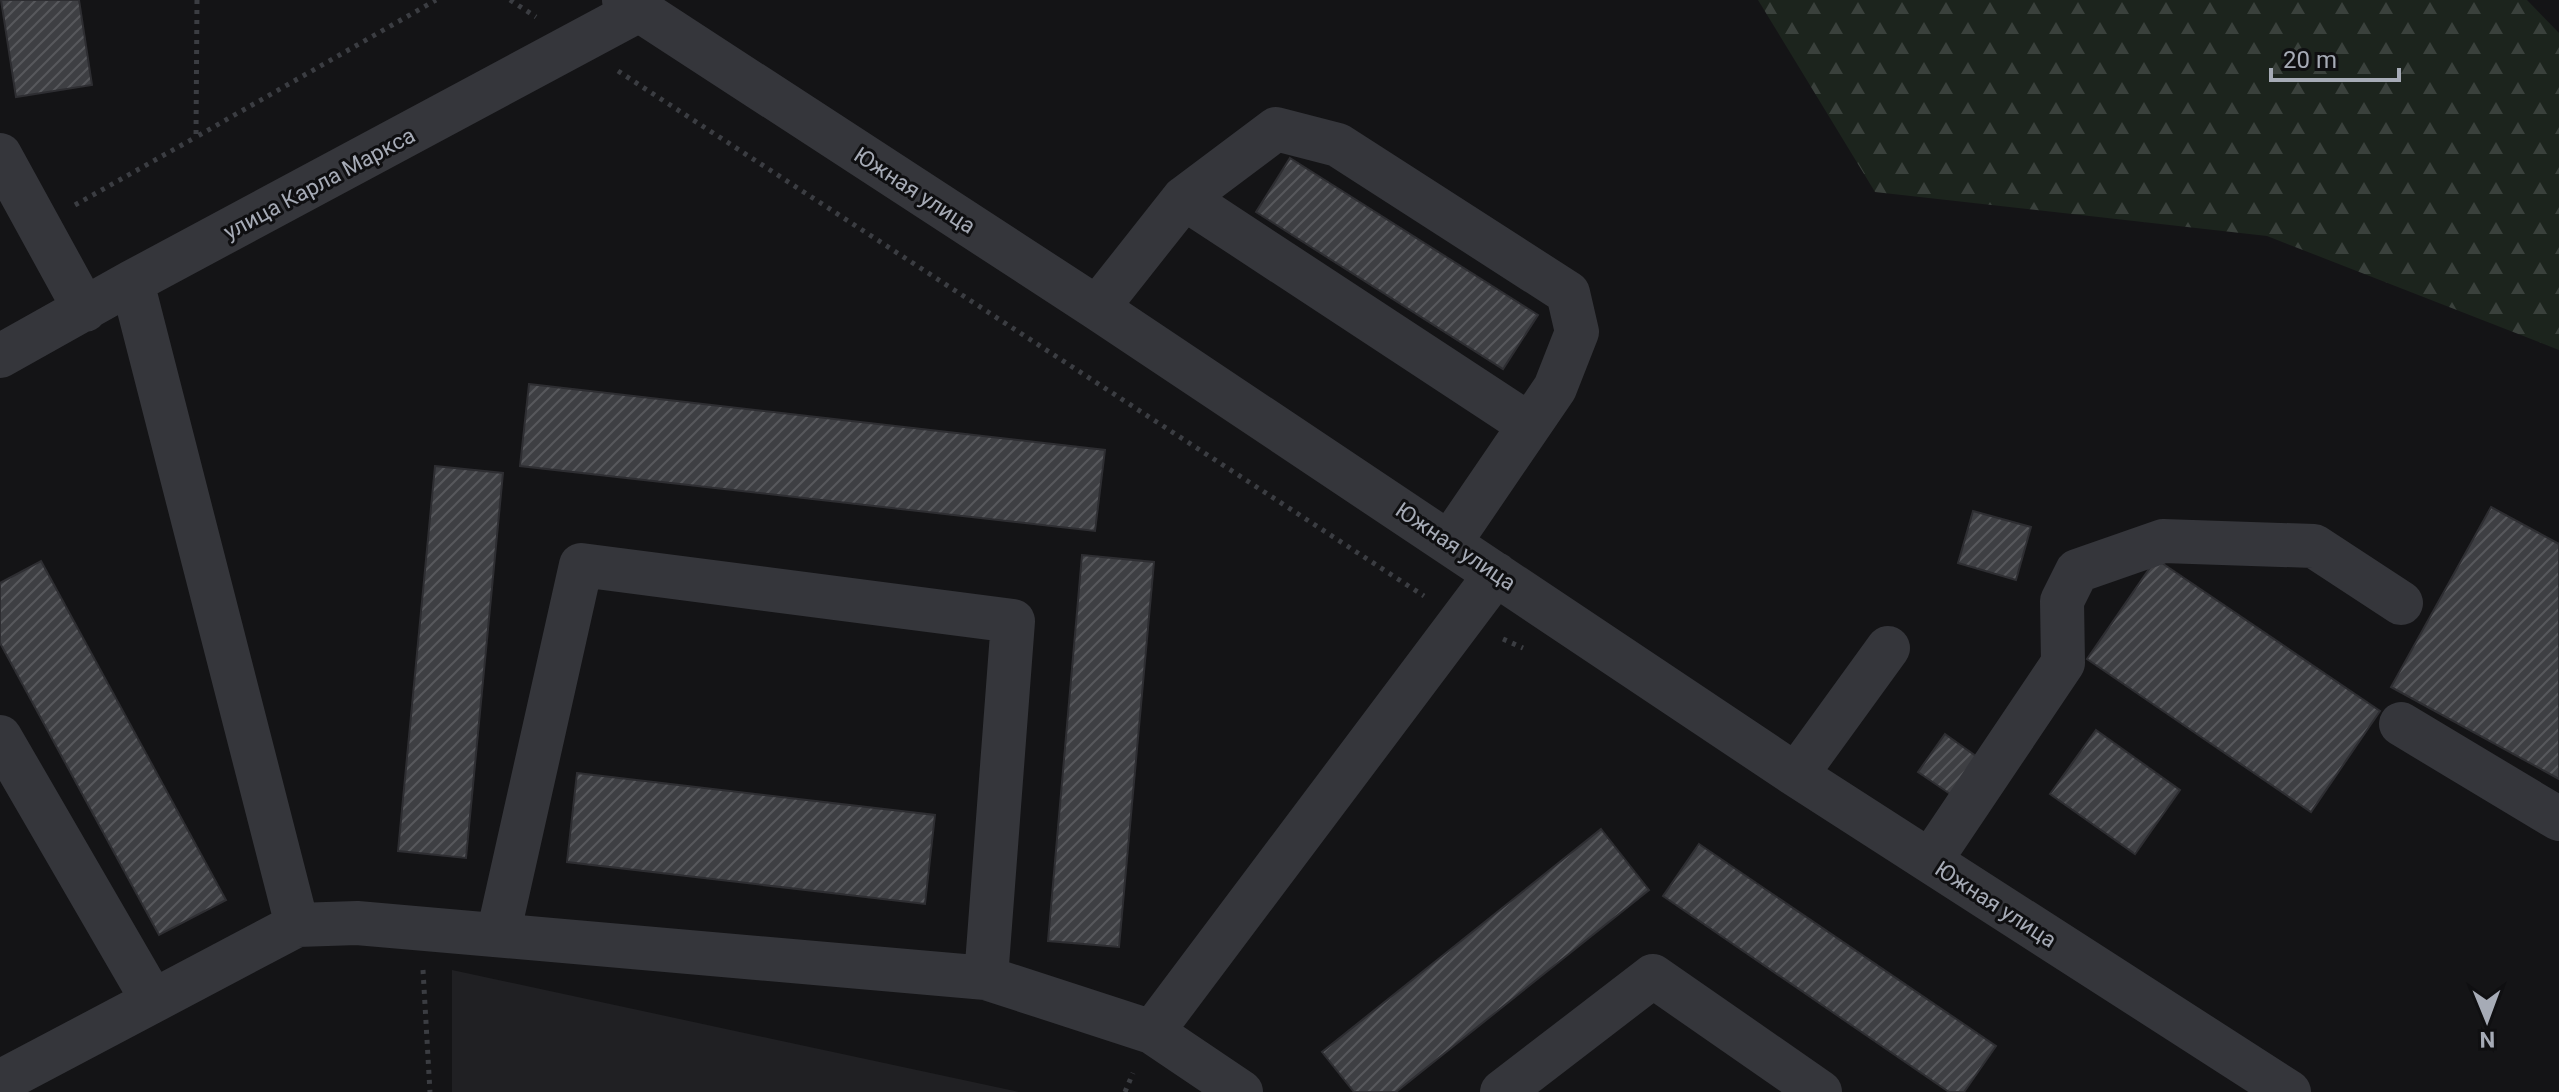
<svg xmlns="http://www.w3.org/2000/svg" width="2559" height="1092" font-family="Roboto,sans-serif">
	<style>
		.built { fill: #202023 }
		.forest { fill: url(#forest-firs) }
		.building { fill: url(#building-hatch); stroke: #2e2e32; stroke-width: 2 }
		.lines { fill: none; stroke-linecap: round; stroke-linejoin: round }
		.path { stroke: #3b3d42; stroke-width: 5; stroke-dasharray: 4 6; stroke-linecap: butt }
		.minor { stroke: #35363b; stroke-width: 44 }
		.labels { text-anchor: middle; stroke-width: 6; stroke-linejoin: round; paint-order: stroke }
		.street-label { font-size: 22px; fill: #a6abb6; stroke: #0f0f11 }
	</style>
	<defs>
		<pattern id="forest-firs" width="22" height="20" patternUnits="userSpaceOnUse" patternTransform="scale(2)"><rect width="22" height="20" fill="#1c241d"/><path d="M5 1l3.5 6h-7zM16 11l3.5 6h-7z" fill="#3a413c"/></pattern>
		<pattern id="building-hatch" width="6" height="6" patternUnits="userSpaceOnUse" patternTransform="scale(2)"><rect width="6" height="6" fill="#3e3f43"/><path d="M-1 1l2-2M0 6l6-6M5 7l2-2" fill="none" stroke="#57585c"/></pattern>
	</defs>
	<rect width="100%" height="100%" fill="#141416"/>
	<!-- built -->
	<path class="built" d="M 452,970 L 1019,1092 L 452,1092 Z"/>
	<!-- forest -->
	<path class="forest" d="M 1758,0 L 2527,0 L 2559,33 L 2559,350 L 2267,236 L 1875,192 Z"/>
	<!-- building -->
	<path class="building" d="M 1,0 L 79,0 L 92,85 L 16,97 Z
		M 1290,158 L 1538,315 L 1503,369 L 1256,212 Z
		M 529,384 L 1105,450 L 1095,531 L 520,466 Z
		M 435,466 L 503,473 L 466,858 L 398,851 Z
		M 2491,507 L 2559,544 L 2559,779 L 2391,687 Z
		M 1973,511 L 2031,527 L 2016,580 L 1958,563 Z
		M 1082,555 L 1154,562 L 1119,947 L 1048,941 Z
		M 2156,559 L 2380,711 L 2311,812 L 2087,659 Z
		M 41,561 L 226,900 L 159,935 L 0,643 L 0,583 Z
		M 2096,730 L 2180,790 L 2135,854 L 2050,794 Z
		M 1945,734 L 1980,759 L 1953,796 L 1918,772 Z
		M 577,773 L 935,815 L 925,904 L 567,862 Z
		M 1601,829 L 1649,890 L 1396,1092 L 1354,1092 L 1322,1052 Z
		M 1699,844 L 1996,1046 L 1964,1092 L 1949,1092 L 1663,896 Z"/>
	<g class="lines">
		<!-- path -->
		<path class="path" d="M 197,0 L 196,137 L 436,0
			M 510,0 L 536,17
			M 618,71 L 1424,596
			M 75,205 L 196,137
			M 1503,639 L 1523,648
			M 423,970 L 430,1092
			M 1125,1092 L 1133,1073"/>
		<!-- minor -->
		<path class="minor" d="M 624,0 L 1097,308 L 1796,775 L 2289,1092
			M 0,155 L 85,310
			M 1184,198 L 1528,424
			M 132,282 L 297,925
			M 1097,308 L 1184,198 L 1276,129 L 1338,145 L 1568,293 L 1577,332 L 1555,388 L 1450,542
			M 0,356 L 132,282 L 639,10
			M 2401,724 L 2559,819
			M 0,737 L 153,1001
			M 1796,775 L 1888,648
			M 1930,861 L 2063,663 L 2062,601 L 2077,571 L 2163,541 L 2314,546 L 2401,603
			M 498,935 L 581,565 L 1013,621 L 986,978
			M 1152,1032 L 1496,574
			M 0,1082 L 297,925 L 357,923 L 986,978 L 1152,1032 L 1241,1092
			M 1502,1092 L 1653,976 L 1820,1092"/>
	</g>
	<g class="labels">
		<!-- street labels -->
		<g class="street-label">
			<text transform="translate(319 183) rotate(-28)" y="8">улица Карла Маркса</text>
			<text transform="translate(915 190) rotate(33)" y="8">Южная улица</text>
			<text transform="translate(1456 546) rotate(34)" y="8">Южная улица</text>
			<text transform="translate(1996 904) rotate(33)" y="8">Южная улица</text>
		</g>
	</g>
	<!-- north arrow -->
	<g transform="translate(2487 1020) rotate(179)" stroke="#0f0f11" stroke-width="6" paint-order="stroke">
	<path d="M0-6L14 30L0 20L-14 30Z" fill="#a6abb6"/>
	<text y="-12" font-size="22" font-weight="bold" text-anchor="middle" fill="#a6abb6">N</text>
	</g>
	<!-- scale -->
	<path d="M2271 68v12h128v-12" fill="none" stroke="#a6abb6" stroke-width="4"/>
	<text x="2283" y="68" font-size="24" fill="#a6abb6" stroke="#0f0f11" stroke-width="6" paint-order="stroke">20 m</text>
</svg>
